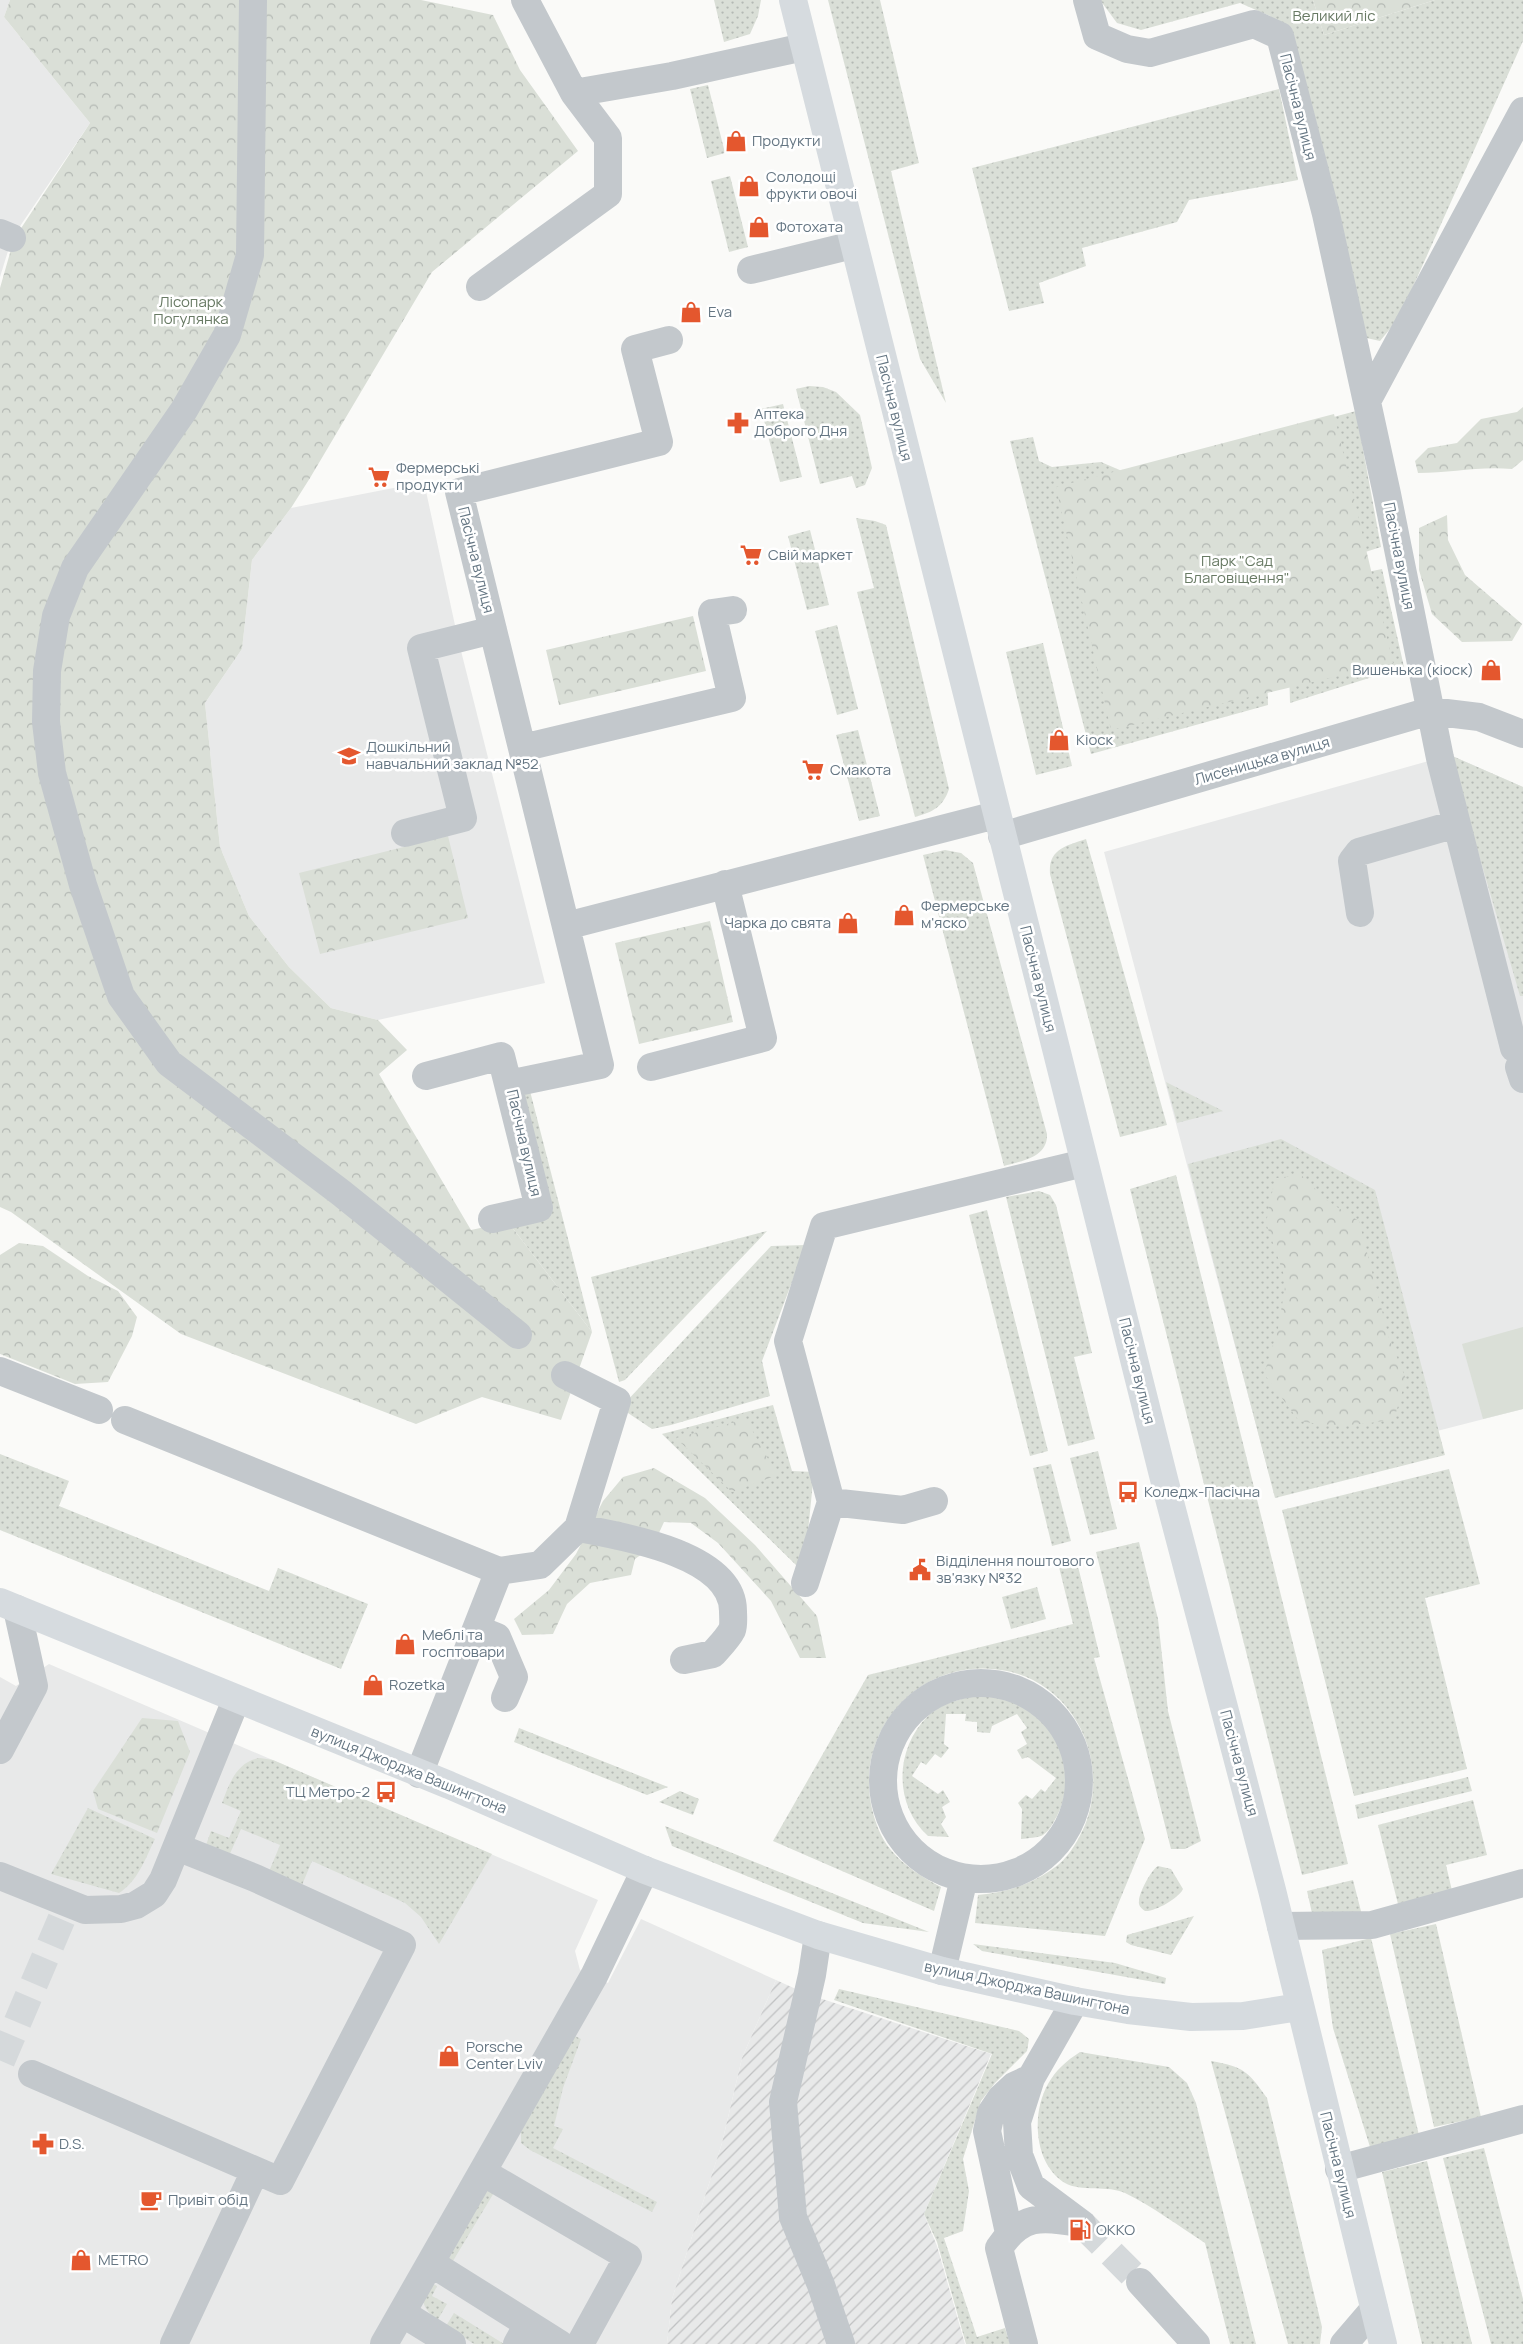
<svg xmlns="http://www.w3.org/2000/svg" width="1523" height="2344" font-family="Manrope,sans-serif">
	<style>
		.built { fill: #e8e9e9 }
		.industrial { fill: url(#industrial-furrows) }
		.grass { fill: url(#grass-dots) }
		.forest { fill: url(#forest-crowns) }
		.pitch { fill: #dadfd7 }
		.lines { fill: none; stroke-linecap: round; stroke-linejoin: round }
		.minor-tunnel { stroke: #d5d9db; stroke-width: 28; stroke-dasharray: 28 14; stroke-linecap: butt }
		.minor { stroke: #c3c8cc; stroke-width: 28 }
		.major { stroke: #d6dbdf; stroke-width: 28 }
		.labels { text-anchor: middle; stroke-width: 5; stroke-linejoin: round; paint-order: stroke }
		.park-label { font-size: 15px; fill: #687a64; stroke: #fff }
		.street-label { font-size: 15px; fill: #657683; stroke: #fff }
		.poi-label { font-size: 15px; fill: #657683; stroke: #fff; text-anchor: start }
	</style>
	<defs>
		<pattern id="industrial-furrows" width="10" height="10" patternUnits="userSpaceOnUse" patternTransform="scale(1.25)"><rect width="10" height="10" fill="#e8e9e9"/><path d="M-1 1l2-2M0 10L10 0M9 11l2-2" fill="none" stroke="#c0c1c2"/></pattern>
		<pattern id="grass-dots" width="8" height="8" patternUnits="userSpaceOnUse" patternTransform="scale(1.25)"><rect width="8" height="8" fill="#dadfd7"/><path d="M2 2h.1M6 6h.1" fill="none" stroke="#b4b9b4" stroke-width="1.8" stroke-linecap="round"/></pattern>
		<pattern id="forest-crowns" width="20" height="18" patternUnits="userSpaceOnUse" patternTransform="scale(1.25)"><rect width="20" height="18" fill="#dadfd7"/><path d="M2 6a3 3 0 1 1 6 0M12 15a3 3 0 1 1 6 0" fill="none" stroke="#b4b9b4"/></pattern>
	</defs>
	<rect width="100%" height="100%" fill="#fafaf8"/>
	<!-- built -->
	<path class="built" d="M 0,0 L 10,0 L 4,17 L 90,123 L 12,238 L 0,277 Z
		M 424,482 L 458,639 L 545,983 L 378,1020 L 331,1008 L 289,967 L 249,916 L 220,847 L 205,703 L 242,649 L 252,560 L 291,508 Z
		M 1450,755 L 1523,787 L 1523,1409 L 1269,1474 L 1104,852 Z
		M 49,1664 L 598,1900 L 575,1951 L 580,1970 L 608,1983 L 641,1919 L 776,1980 L 742,2058 L 722,2143 L 672,2299 L 667,2344 L 0,2344 L 0,1677 L 16,1686 Z"/>
	<!-- industrial -->
	<path class="industrial" d="M 776,1980 L 807,1994 L 991,2054 L 924,2214 L 937,2246 L 965,2344 L 667,2344 L 672,2299 L 722,2143 L 742,2058 Z"/>
	<!-- grass -->
	<path class="grass" d="M 714,0 L 761,0 L 758,16 L 750,34 L 724,42 Z
		M 828,0 L 880,0 L 919,163 L 891,171 L 946,403 L 920,359 Z
		M 1100,0 L 1313,0 L 1324,35 L 1435,0 L 1523,0 L 1523,41 L 1399,318 L 1380,341 L 1362,337 L 1294,66 L 1270,16 L 1240,3 L 1141,30 L 1117,23 Z
		M 708,85 L 725,153 L 707,158 L 690,89 Z
		M 1279,89 L 1298,180 L 1189,200 L 1177,222 L 1082,248 L 1086,266 L 1039,283 L 1044,303 L 1009,311 L 972,168 Z
		M 730,176 L 748,247 L 729,252 L 711,181 Z
		M 809,386 L 823,387 L 836,392 L 860,415 L 872,468 L 865,485 L 856,488 L 852,476 L 820,484 L 796,389 Z
		M 783,404 L 802,477 L 780,482 L 761,409 Z
		M 1356,411 L 1381,547 L 1340,560 L 1296,427 Z
		M 1033,437 L 1039,461 L 1052,467 L 1101,462 L 1122,471 L 1267,675 L 1268,705 L 1091,754 L 1010,441 Z
		M 856,518 L 875,521 L 886,525 L 949,789 C 943,807 933,812 915,817 L 857,592 L 874,588 Z
		M 810,530 L 829,605 L 807,610 L 788,536 Z
		M 1382,569 L 1404,667 L 1290,703 L 1289,669 L 1343,577 Z
		M 837,625 L 858,709 L 837,715 L 815,631 Z
		M 1043,643 L 1072,766 L 1036,775 L 1006,652 Z
		M 858,730 L 880,816 L 859,821 L 836,735 Z
		M 1450,755 L 1523,787 L 1523,996 L 1520,996 Z
		M 1086,839 L 1167,1125 L 1120,1137 L 1050,874 C 1048,849 1066,846 1086,839 Z
		M 945,850 L 961,853 L 973,863 L 1047,1134 C 1048,1158 1021,1161 1004,1166 L 923,855 Z
		M 1166,1082 L 1223,1111 L 1177,1123 Z
		M 530,1091 L 592,1332 L 508,1222 L 551,1211 L 523,1098 L 525,1093 Z
		M 1281,1139 L 1375,1190 L 1445,1455 L 1275,1498 L 1188,1164 Z
		M 1176,1175 L 1348,1864 L 1302,1875 L 1130,1189 Z
		M 1039,1191 L 1050,1195 L 1056,1205 L 1092,1353 L 1074,1357 L 1095,1439 L 1068,1446 L 1006,1197 Z
		M 987,1210 L 1048,1451 L 1030,1456 L 969,1215 Z
		M 767,1231 L 625,1380 L 619,1382 L 591,1277 Z
		M 806,1245 L 762,1361 L 770,1396 L 671,1425 L 652,1429 L 625,1411 L 625,1403 L 771,1246 Z
		M 773,1405 L 792,1471 L 814,1472 L 805,1561 L 797,1566 L 662,1434 Z
		M 1098,1451 L 1117,1529 L 1090,1535 L 1070,1458 Z
		M 0,1454 L 69,1481 L 59,1506 L 269,1591 L 278,1568 L 368,1604 L 341,1669 L 0,1530 Z
		M 1051,1464 L 1071,1541 L 1052,1546 L 1033,1468 Z
		M 1449,1469 L 1480,1584 L 1425,1598 L 1467,1769 L 1354,1796 L 1282,1510 Z
		M 1139,1542 L 1158,1619 L 1168,1711 L 1201,1841 L 1185,1849 L 1171,1849 L 1096,1552 Z
		M 1076,1558 L 1100,1657 L 1094,1658 L 1145,1839 L 1105,1936 L 975,1923 L 978,1895 C 1008,1892 1033,1884 1058,1865 C 1070,1855 1079,1839 1085,1825 C 1110,1762 1076,1686 1007,1671 C 926,1654 856,1724 871,1804 C 874,1819 880,1837 890,1849 C 904,1866 922,1877 941,1887 L 934,1911 L 773,1841 L 868,1675 L 1073,1624 L 1058,1563 Z
		M 1037,1587 L 1046,1619 L 1011,1629 L 1002,1597 Z
		M 985,1694 C 1006,1698 1025,1702 1041,1717 C 1069,1742 1073,1785 1057,1816 C 1053,1823 1050,1830 1043,1835 C 1038,1838 1028,1838 1021,1839 L 1022,1809 L 1018,1803 L 1026,1795 L 1032,1799 L 1041,1789 L 1045,1792 L 1056,1778 L 1028,1757 L 1022,1759 L 1017,1750 L 1027,1744 L 1021,1732 L 1027,1728 L 1017,1714 L 992,1726 L 990,1733 L 977,1732 L 977,1722 L 965,1721 L 966,1714 L 946,1714 L 944,1744 L 949,1748 L 941,1758 L 935,1754 L 926,1765 L 921,1762 L 912,1776 L 938,1794 L 943,1790 L 950,1802 L 942,1807 L 946,1817 L 941,1824 L 949,1837 L 928,1836 C 893,1804 895,1748 928,1716 C 944,1701 965,1698 985,1694 Z
		M 519,1728 L 668,1787 L 647,1795 L 514,1742 Z
		M 260,1758 L 273,1760 L 492,1854 L 439,1944 L 421,1917 L 405,1903 L 312,1861 L 302,1885 L 268,1874 L 280,1845 L 241,1829 L 228,1858 L 206,1845 L 211,1831 L 229,1838 L 241,1811 L 222,1803 C 229,1784 237,1761 260,1758 Z
		M 1468,1777 L 1472,1791 L 1358,1819 L 1355,1805 Z
		M 680,1791 L 699,1799 L 693,1815 L 659,1802 Z
		M 1473,1800 L 1487,1855 L 1446,1865 L 1453,1895 L 1399,1908 L 1378,1825 Z
		M 88,1808 L 155,1839 C 145,1859 138,1881 119,1893 L 51,1874 Z
		M 665,1826 L 929,1932 L 863,1923 L 672,1846 Z
		M 1158,1866 L 1171,1869 L 1183,1889 C 1179,1898 1155,1912 1145,1911 C 1142,1909 1138,1906 1139,1901 C 1139,1893 1151,1870 1158,1866 Z
		M 1353,1880 L 1363,1919 L 1316,1931 L 1307,1891 Z
		M 1194,1916 L 1171,1955 L 1131,1945 L 1126,1942 L 1127,1935 Z
		M 1436,1924 L 1481,2117 L 1434,2127 L 1390,1934 Z
		M 1371,1938 L 1419,2135 L 1370,2147 L 1333,2028 L 1322,1950 Z
		M 973,1944 L 1115,1963 L 1166,1978 L 1165,1984 L 982,1951 Z
		M 839,1989 L 1019,2031 L 1029,2039 L 1027,2051 L 995,2083 L 981,2101 L 963,2159 L 969,2191 L 963,2231 L 944,2238 L 977,2337 L 1005,2328 L 1010,2344 L 966,2344 L 937,2242 L 924,2214 L 992,2054 L 834,2000 Z
		M 575,2036 L 581,2039 L 563,2088 L 554,2126 L 563,2129 L 553,2148 L 657,2202 L 652,2212 L 530,2150 L 521,2143 L 521,2129 Z
		M 1080,2052 L 1169,2067 L 1187,2083 L 1196,2103 L 1256,2344 L 1230,2344 L 1205,2243 C 1180,2227 1152,2206 1125,2193 C 1109,2185 1080,2192 1065,2183 C 1034,2164 1031,2114 1048,2084 C 1056,2070 1066,2061 1080,2052 Z
		M 1211,2061 C 1244,2067 1248,2071 1267,2098 L 1322,2327 L 1320,2344 L 1288,2344 Z
		M 1484,2148 L 1523,2299 L 1523,2344 L 1491,2344 L 1443,2158 Z
		M 1427,2161 L 1472,2344 L 1422,2344 L 1382,2172 Z
		M 486,2189 L 495,2191 L 453,2261 L 445,2258 Z
		M 425,2279 L 437,2286 L 432,2296 L 447,2304 L 437,2321 C 421,2306 421,2301 425,2279 Z
		M 454,2313 L 504,2344 L 474,2344 L 446,2326 Z"/>
	<!-- forest -->
	<path class="forest" d="M 10,0 L 421,0 L 493,15 L 520,70 L 578,151 L 432,272 L 310,478 L 291,508 L 252,560 L 242,649 L 205,703 L 220,847 L 249,916 L 289,967 L 331,1008 L 378,1020 L 407,1050 L 379,1074 L 471,1230 L 508,1222 L 592,1332 L 561,1420 L 482,1397 L 416,1424 L 181,1334 L 11,1212 L 0,1207 L 0,288 L 14,239 L 90,123 L 4,17 Z
		M 1313,0 L 1435,0 L 1324,35 Z
		M 1523,407 L 1523,460 L 1512,469 C 1478,466 1451,473 1418,473 L 1415,461 L 1428,448 L 1457,443 L 1481,419 L 1517,412 Z
		M 1334,414 L 1393,663 L 1111,730 L 1056,487 Z
		M 1447,515 L 1448,540 L 1465,575 L 1522,624 L 1512,641 L 1462,642 L 1432,614 L 1419,570 L 1419,528 Z
		M 693,616 L 706,671 L 559,705 L 546,650 Z
		M 448,836 L 468,918 L 320,954 L 299,873 Z
		M 710,921 L 733,1022 L 639,1044 L 615,943 Z
		M 1301,1175 L 1329,1202 L 1359,1221 L 1389,1338 L 1406,1379 L 1394,1419 C 1359,1426 1334,1427 1299,1421 L 1264,1374 L 1278,1329 L 1286,1281 L 1266,1223 L 1275,1178 Z
		M 19,1243 L 43,1246 L 88,1276 L 118,1291 L 137,1317 L 132,1336 L 108,1382 L 75,1384 L 0,1354 L 0,1255 Z
		M 746,1419 L 777,1475 L 732,1492 L 676,1438 Z
		M 654,1468 L 705,1498 L 755,1545 L 817,1616 L 826,1658 L 800,1658 L 771,1601 L 718,1543 L 691,1523 L 664,1522 L 653,1546 L 635,1559 L 631,1575 L 590,1583 L 567,1604 L 553,1634 L 522,1635 L 514,1619 L 549,1590 L 576,1554 L 603,1501 L 623,1477 Z
		M 142,1718 L 178,1721 L 190,1752 L 157,1833 L 98,1809 L 93,1791 Z"/>
	<!-- pitch -->
	<path class="pitch" d="M 1523,1327 L 1523,1409 L 1483,1419 L 1462,1344 Z"/>
	<g class="lines">
		<!-- minor-tunnel -->
		<path class="minor-tunnel" d="M 1,2061 L 68,1904
			M 1082,2224 L 1140,2282"/>
		<!-- minor -->
		<path class="minor" d="M 253,0 L 250,255 L 227,335 L 184,410 L 75,568 L 56,616 L 47,671 L 46,722 L 52,773 L 83,885 L 121,996 L 169,1063 L 340,1192 L 518,1335
			M 525,0 L 574,93 L 672,76 L 804,47
			M 1087,0 L 1097,36 L 1127,49 L 1150,53 L 1254,24 L 1280,36 L 1326,214 L 1387,494 L 1440,758 L 1514,1048
			M 0,233 L 12,238
			M 751,270 L 853,245
			M 480,287 L 608,194 L 608,138 L 574,93
			M 1367,401 L 1523,111
			M 522,748 L 732,698 L 712,613 L 733,610
			M 405,833 L 463,818 L 421,648 L 493,630
			M 1002,836 L 1430,711 L 1479,717 L 1523,734
			M 1360,913 L 1352,861 L 1359,852 L 1456,824
			M 566,926 L 996,815
			M 651,1067 L 763,1038 L 725,884
			M 1519,1067 L 1523,1079
			M 426,1076 L 501,1056 L 508,1084
			M 492,1219 L 539,1208 L 508,1084 L 600,1065 L 459,492 L 659,442 L 635,349 L 669,340
			M 0,1371 L 99,1410
			M 565,1375 L 617,1401 L 578,1528
			M 125,1420 L 499,1571 L 540,1565 L 578,1528 C 621,1536 733,1554 733,1611 C 733,1616 734,1625 732,1630 C 728,1638 719,1647 713,1654 L 684,1660
			M 934,1501 L 903,1510 L 831,1502 L 788,1341 L 824,1226 L 1084,1163
			M 805,1583 L 831,1502
			M 477,1629 L 497,1637 L 514,1677 L 505,1698
			M883 1781a98 98 0 1 1 196 0a98 98 0 1 1-196 0Z
			M 0,1750 L 34,1686 L 17,1609
			M 419,1774 L 499,1571
			M 0,1876 L 85,1910 L 121,1909 L 136,1905 L 154,1894 L 163,1880 L 236,1700
			M 1281,1926 L 1372,1925 L 1523,1883
			M 818,1935 L 812,1975 L 783,2102 L 793,2217 L 821,2285 L 841,2344
			M 942,1971 L 964,1878
			M 1075,2001 L 1031,2078 L 1017,2122 L 1019,2155 L 1031,2186 L 1082,2224
			M 32,2074 L 280,2181 L 402,1945 L 255,1878 L 177,1847
			M 1339,2169 L 1523,2119
			M 484,2173 L 628,2257 L 580,2344
			M 1009,2233 L 987,2131 L 991,2113 L 1001,2098 L 1014,2086 L 1031,2078
			M 431,2263 L 560,2344
			M 1140,2282 L 1196,2344
			M 402,2313 L 452,2344
			M 174,2344 L 255,2171
			M 384,2344 L 594,1976 L 645,1870
			M 517,2344 L 528,2324
			M 1024,2344 L 999,2248 C 1021,2215 1041,2216 1078,2223
			M 1344,2344 L 1374,2309"/>
		<!-- major -->
		<path class="major" d="M 793,0 L 1165,1483 L 1272,1890 L 1383,2344
			M 0,1602 L 449,1785 L 645,1870 L 818,1935 L 942,1971 L 1075,2001 L 1128,2010 L 1191,2017 L 1243,2016 L 1299,2007"/>
	</g>
	<!-- icons -->
	<defs>
		<g id="shop-bare" transform="scale(1.725)"><path d="M-5-2.5h2.3a2.7 3.5 0 0 1 5.4 0H5L5.5 6h-11ZM-1.5-2.5h3a1.5 2.3 0 0 0-3 0Z" fill="#e4572e" stroke="#fff" stroke-width="2.5" paint-order="stroke"/></g>
		<g id="pharmacy-bare" transform="scale(1.725)"><path d="M-2-6h4v4h4v4h-4v4h-4v-4h-4v-4h4Z" fill="#e4572e" stroke="#fff" stroke-width="2.5" paint-order="stroke"/></g>
		<g id="supermarket-bare" transform="scale(1.725)"><path d="M-6-5.5h2.5l.6 2H6L4.5 2H-2.5L-4.4-4H-6ZM-1.5 3.2a1.3 1.3 0 1 0 .1 0ZM3 3.2a1.3 1.3 0 1 0 .1 0Z" fill="#e4572e" stroke="#fff" stroke-width="2.5" paint-order="stroke"/></g>
		<g id="school-bare" transform="scale(1.725)"><path d="M0-5L7-2L0 1L-7-2ZM-4 1L0 2.5L4 1V4Q0 6-4 4Z" fill="#e4572e" stroke="#fff" stroke-width="2.5" paint-order="stroke"/></g>
		<g id="bus-bare" transform="scale(1.725)"><path d="M-5-6H5V4H4V6H2V4H-2V6H-4V4H-5ZM-3.5-4V0h7V-4ZM-3.5 1.2v1.5H-2V1.2ZM2 1.2v1.5H3.5V1.2Z" fill="#e4572e" stroke="#fff" stroke-width="2.5" paint-order="stroke"/></g>
		<g id="civic-bare" transform="scale(1.725)"><path d="M-.6-6.5H3V-4.5H.6V-3L4-1V1h2V6H-6V1h2V-1L-.6-3ZM-1.2 2.5V6h2.4V2.5Z" fill="#e4572e" stroke="#fff" stroke-width="2.5" paint-order="stroke"/></g>
		<g id="cafe-bare" transform="scale(1.725)"><path d="M-5.5-4.5H6V0H3Q3 3.5 0 3.5H-2.5Q-5.5 3.5-5.5 0ZM3-3.2v2h1.7v-2ZM-6 4.5H4V6H-6Z" fill="#e4572e" stroke="#fff" stroke-width="2.5" paint-order="stroke"/></g>
		<g id="fuel-bare" transform="scale(1.725)"><path d="M-5.5-6h7V0h2V4h1.3V-2.5L3-4.5l.8-.8L6-3V5H2.5V1h-1V6h-7ZM-4.2-4.7v3.2H.2V-4.7Z" fill="#e4572e" stroke="#fff" stroke-width="2.5" paint-order="stroke"/></g>
	</defs>
	<g fill-rule="evenodd">
		<use href="#shop-bare" x="736" y="141"/>
		<use href="#shop-bare" x="749" y="186"/>
		<use href="#shop-bare" x="759" y="227"/>
		<use href="#shop-bare" x="691" y="312"/>
		<use href="#pharmacy-bare" x="738" y="423"/>
		<use href="#supermarket-bare" x="379" y="477"/>
		<use href="#supermarket-bare" x="751" y="555"/>
		<use href="#shop-bare" x="1491" y="670"/>
		<use href="#shop-bare" x="1059" y="740"/>
		<use href="#school-bare" x="349" y="756"/>
		<use href="#supermarket-bare" x="813" y="770"/>
		<use href="#shop-bare" x="904" y="915"/>
		<use href="#shop-bare" x="848" y="923"/>
		<use href="#bus-bare" x="1128" y="1492"/>
		<use href="#civic-bare" x="920" y="1570"/>
		<use href="#shop-bare" x="405" y="1644"/>
		<use href="#shop-bare" x="373" y="1685"/>
		<use href="#bus-bare" x="386" y="1792"/>
		<use href="#shop-bare" x="449" y="2056"/>
		<use href="#pharmacy-bare" x="43" y="2144"/>
		<use href="#cafe-bare" x="151" y="2200"/>
		<use href="#fuel-bare" x="1080" y="2230"/>
		<use href="#shop-bare" x="81" y="2260"/>
	</g>
	<g class="labels">
		<!-- park labels -->
		<g class="park-label">
			<text x="1334" y="21">Великий ліс</text>
			<text x="191" y="307">Лісопарк<tspan x="191" dy="17">Погулянка</tspan></text>
			<text x="1237" y="566">Парк "Сад<tspan x="1237" dy="17">Благовіщення"</tspan></text>
		</g>
		<!-- street labels -->
		<g class="street-label">
			<text transform="translate(1298 107) rotate(76)" y="5">Пасічна вулиця</text>
			<text transform="translate(894 408) rotate(76)" y="5">Пасічна вулиця</text>
			<text transform="translate(1399 556) rotate(79)" y="5">Пасічна вулиця</text>
			<text transform="translate(476 560) rotate(76)" y="5">Пасічна вулиця</text>
			<text transform="translate(1262 761) rotate(-16)" y="5">Лисеницька вулиця</text>
			<text transform="translate(1038 979) rotate(76)" y="5">Пасічна вулиця</text>
			<text transform="translate(524 1143) rotate(77)" y="5">Пасічна вулиця</text>
			<text transform="translate(1137 1371) rotate(76)" y="5">Пасічна вулиця</text>
			<text transform="translate(1239 1763) rotate(75)" y="5">Пасічна вулиця</text>
			<text transform="translate(409 1770) rotate(22)" y="5">вулиця Джорджа Вашингтона</text>
			<text transform="translate(1027 1988) rotate(12)" y="5">вулиця Джорджа Вашингтона</text>
			<text transform="translate(1338 2165) rotate(76)" y="5">Пасічна вулиця</text>
		</g>
		<!-- poi labels -->
		<g class="poi-label">
			<text x="752" y="146">Продукти</text>
			<text x="766" y="182">Солодощі<tspan x="766" dy="17">фрукти овочі</tspan></text>
			<text x="776" y="232">Фотохата</text>
			<text x="708" y="317">Eva</text>
			<text x="754" y="419">Аптека<tspan x="754" dy="17">Доброго Дня</tspan></text>
			<text x="396" y="473">Фермерські<tspan x="396" dy="17">продукти</tspan></text>
			<text x="768" y="560">Свій маркет</text>
			<text x="1474" y="675" text-anchor="end">Вишенька (кіоск)</text>
			<text x="1076" y="745">Кіоск</text>
			<text x="366" y="752">Дошкільний<tspan x="366" dy="17">навчальний заклад №52</tspan></text>
			<text x="830" y="775">Смакота</text>
			<text x="921" y="911">Фермерське<tspan x="921" dy="17">м'яско</tspan></text>
			<text x="831" y="928" text-anchor="end">Чарка до свята</text>
			<text x="1144" y="1497">Коледж-Пасічна</text>
			<text x="936" y="1566">Відділення поштового<tspan x="936" dy="17">зв'язку №32</tspan></text>
			<text x="422" y="1640">Меблі та<tspan x="422" dy="17">госптовари</tspan></text>
			<text x="389" y="1690">Rozetka</text>
			<text x="370" y="1797" text-anchor="end">ТЦ Метро-2</text>
			<text x="466" y="2052">Porsche<tspan x="466" dy="17">Center Lviv</tspan></text>
			<text x="59" y="2149">D.S.</text>
			<text x="168" y="2205">Привіт обід</text>
			<text x="1096" y="2235">ОККО</text>
			<text x="98" y="2265">METRO</text>
		</g>
	</g>
</svg>
